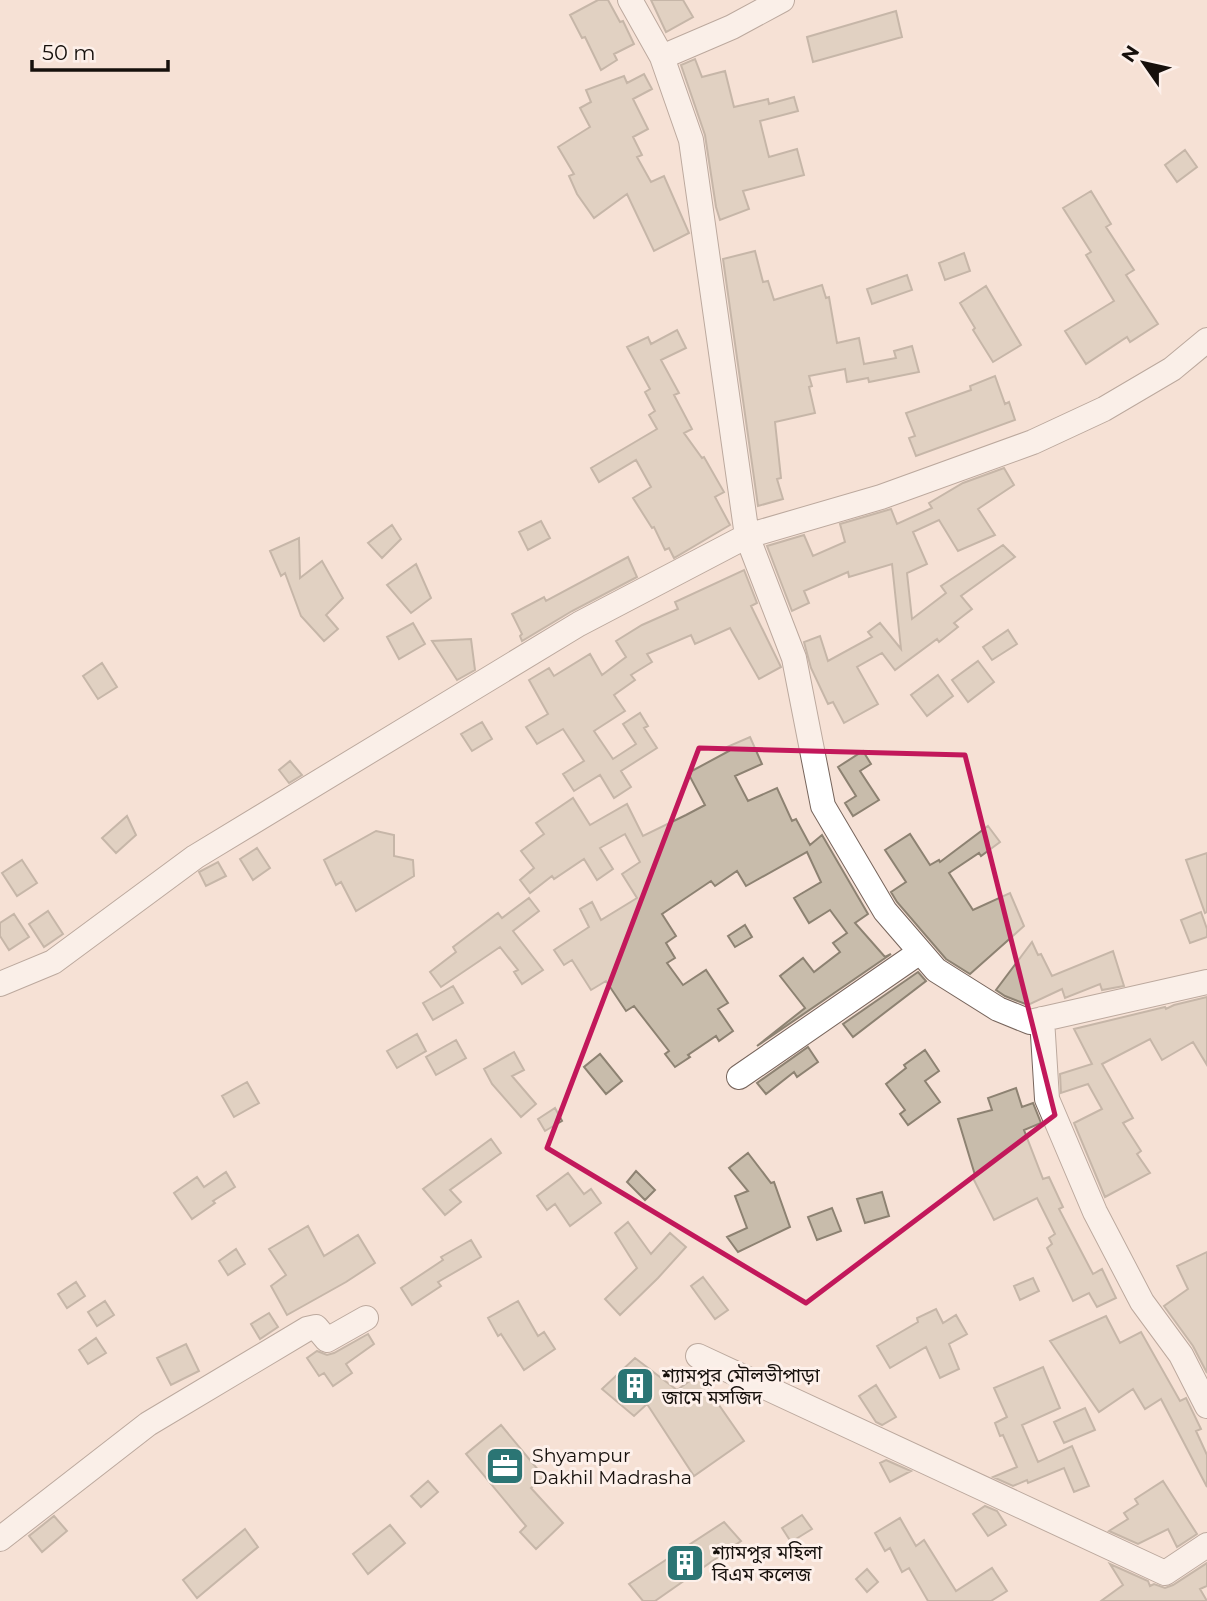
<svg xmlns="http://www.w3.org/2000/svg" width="1207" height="1601" font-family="Montserrat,'Noto Sans Bengali',sans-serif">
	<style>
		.building { fill: #c8bcab; stroke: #8d8272; stroke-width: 2 }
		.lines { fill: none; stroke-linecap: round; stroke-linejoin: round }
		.minor-casing { stroke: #76645b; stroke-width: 26 }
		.minor { stroke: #fff; stroke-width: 24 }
		.marked { fill: none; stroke: #c2185b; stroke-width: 5; stroke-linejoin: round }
		.labels { text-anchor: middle; stroke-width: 6; stroke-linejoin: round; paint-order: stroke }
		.poi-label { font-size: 19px; fill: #16100c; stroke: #fdf0ea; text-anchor: start }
	</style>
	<rect width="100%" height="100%" fill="#f6e1d6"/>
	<!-- building -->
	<path class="building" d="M 598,0 L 608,0 L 620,22 L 623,21 L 634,44 L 614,54 L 617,60 L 601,70 L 585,37 L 582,38 L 570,15 Z
		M 651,0 L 683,0 L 693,17 L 666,32 Z
		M 896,11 L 902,37 L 813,62 L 807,37 Z
		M 695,59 L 702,77 L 725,71 L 734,107 L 768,99 L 769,104 L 794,97 L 798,111 L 760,121 L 769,157 L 797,149 L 804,175 L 743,191 L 749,209 L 720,220 L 716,207 L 705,135 L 681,65 Z
		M 644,74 L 652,89 L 633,99 L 648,129 L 633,137 L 642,155 L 637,157 L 651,182 L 664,176 L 689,233 L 654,251 L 627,194 L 594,218 L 577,194 L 569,176 L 574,174 L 558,147 L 590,127 L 580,108 L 591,102 L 586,90 L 624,76 L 627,83 Z
		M 1185,150 L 1197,167 L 1177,182 L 1165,165 Z
		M 1091,191 L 1111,224 L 1106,227 L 1134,270 L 1126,275 L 1158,324 L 1130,342 L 1127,337 L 1086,364 L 1065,331 L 1114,301 L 1086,255 L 1091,252 L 1063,208 Z
		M 755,251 L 763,282 L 768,281 L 774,300 L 822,285 L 826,298 L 829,297 L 837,343 L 859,338 L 864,364 L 896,358 L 894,351 L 912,346 L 919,372 L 869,382 L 868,378 L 847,382 L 845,369 L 809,376 L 812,386 L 809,387 L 815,413 L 775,422 L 781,478 L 777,479 L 783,499 L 758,506 L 723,259 Z
		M 964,253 L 970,271 L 945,280 L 939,263 Z
		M 907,275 L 912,290 L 872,304 L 867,289 Z
		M 986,286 L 1021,345 L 993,362 L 973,330 L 975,328 L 960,303 Z
		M 677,330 L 686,348 L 661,360 L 679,393 L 674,395 L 692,429 L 684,433 L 702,458 L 704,457 L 724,492 L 715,497 L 730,525 L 674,558 L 669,548 L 665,550 L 654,527 L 652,528 L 633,498 L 651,487 L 636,460 L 599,482 L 591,468 L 657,429 L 649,415 L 655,411 L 645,392 L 650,389 L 627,347 L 648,337 L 651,344 Z
		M 995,376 L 1005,404 L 1009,402 L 1015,420 L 916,456 L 909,438 L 915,436 L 906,413 L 971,390 L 970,386 Z
		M 1004,468 L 1014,485 L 978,509 L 995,535 L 958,551 L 939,520 L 913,532 L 927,564 L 907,573 L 912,619 L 946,593 L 941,586 L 1003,545 L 1015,557 L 961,596 L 972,609 L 954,623 L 958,627 L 939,642 L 937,639 L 895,670 L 882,653 L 857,667 L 878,704 L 844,723 L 833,702 L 828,704 L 811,668 L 804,642 L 820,636 L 828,661 L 872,637 L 868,632 L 880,623 L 901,649 L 892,564 L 849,577 L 848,572 L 804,591 L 809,603 L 792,611 L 767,546 L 804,535 L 813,556 L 845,542 L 840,524 L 891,509 L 897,524 L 932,508 L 929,503 L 963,483 Z
		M 541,521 L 550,538 L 528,550 L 519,532 Z
		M 392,525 L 401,539 L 382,558 L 368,543 Z
		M 299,538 L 300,578 L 322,561 L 343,598 L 326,615 L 338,629 L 324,641 L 301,616 L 285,573 L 281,576 L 270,551 Z
		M 628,557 L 637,577 L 572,611 L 522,641 L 520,636 L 522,634 L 512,614 L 544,597 L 546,601 Z
		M 416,564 L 431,598 L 411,613 L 387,585 Z
		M 744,570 L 757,603 L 751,606 L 781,667 L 759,679 L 730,628 L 695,644 L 691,635 L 647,654 L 652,662 L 631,675 L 635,680 L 614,695 L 625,711 L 594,731 L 613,759 L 636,744 L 623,724 L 640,713 L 648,726 L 644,728 L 657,748 L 621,771 L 631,787 L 614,798 L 600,775 L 574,791 L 563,774 L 584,761 L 563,729 L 537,744 L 526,727 L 548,714 L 529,680 L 549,668 L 554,676 L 590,654 L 602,675 L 626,657 L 616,641 L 642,625 L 678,609 L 675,602 Z
		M 413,623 L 425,644 L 399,659 L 387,637 Z
		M 1008,630 L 1017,644 L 992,660 L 983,647 Z
		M 471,639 L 475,670 L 457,680 L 432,641 Z
		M 978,661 L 994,682 L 968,702 L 952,680 Z
		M 102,663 L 117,687 L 98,699 L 83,676 Z
		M 938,675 L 953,696 L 927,716 L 911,695 Z
		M 482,722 L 492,739 L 472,751 L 461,734 Z
		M 750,737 L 762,764 L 735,776 L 748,801 L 777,788 L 792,821 L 796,819 L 810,845 L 822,835 L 868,914 L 855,923 L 885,957 L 891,954 L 757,1046 L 805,1008 L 780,976 L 803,958 L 814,972 L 840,952 L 833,943 L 847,933 L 830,910 L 809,923 L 794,898 L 821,882 L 807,852 L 746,886 L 737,871 L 715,886 L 711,881 L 662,914 L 676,936 L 666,943 L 675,958 L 667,963 L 683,985 L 706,970 L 728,1003 L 718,1009 L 733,1031 L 719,1041 L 716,1036 L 688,1055 L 690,1057 L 675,1067 L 665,1054 L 669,1051 L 634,1006 L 626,1011 L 606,981 L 591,990 L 572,960 L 564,965 L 554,950 L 589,927 L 580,909 L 592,902 L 601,920 L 637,898 L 622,874 L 640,862 L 625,834 L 600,848 L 613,869 L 597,880 L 584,859 L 554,879 L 552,876 L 530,893 L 520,880 L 534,868 L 521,851 L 544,834 L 536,823 L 573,798 L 590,825 L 627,804 L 643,836 L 686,815 L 705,805 L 688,773 L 729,751 L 727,747 Z
		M 863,751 L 871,764 L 860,771 L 879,800 L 853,816 L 845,803 L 856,796 L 838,767 Z
		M 290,761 L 302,775 L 289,783 L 279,770 Z
		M 127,816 L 136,835 L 116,853 L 102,838 Z
		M 988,826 L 1000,842 L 981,856 L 979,853 L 949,873 L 973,910 L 1010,893 L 1024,926 L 970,974 L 946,959 L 897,902 L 891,892 L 906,882 L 885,850 L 910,834 L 930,865 L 939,860 L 940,862 Z
		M 376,831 L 394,835 L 394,856 L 413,860 L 414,876 L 356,911 L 341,882 L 336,885 L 324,860 Z
		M 257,848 L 270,868 L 253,880 L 240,859 Z
		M 1207,853 L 1207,912 L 1205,913 L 1186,860 Z
		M 22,860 L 37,883 L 17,896 L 2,873 Z
		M 218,862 L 226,876 L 206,886 L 199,872 Z
		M 529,898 L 539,911 L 513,931 L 543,970 L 522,984 L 514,972 L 518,970 L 500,947 L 441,987 L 430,972 L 456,952 L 453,947 L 498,913 L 502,918 Z
		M 48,911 L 63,934 L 44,947 L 29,924 Z
		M 1201,912 L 1207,929 L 1207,937 L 1190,943 L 1181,920 Z
		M 14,914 L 29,937 L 9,950 L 0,936 L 0,923 Z
		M 745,925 L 752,937 L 735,947 L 728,936 Z
		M 1032,942 L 1038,955 L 1041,954 L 1052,976 L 1113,951 L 1124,986 L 1102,990 L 1100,984 L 1065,998 L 1062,989 L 1028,1005 L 1005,996 L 996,990 Z
		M 918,972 L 926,981 L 853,1037 L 843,1024 Z
		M 453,986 L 463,1003 L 433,1020 L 423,1003 Z
		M 1207,997 L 1207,1065 L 1193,1042 L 1162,1060 L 1150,1039 L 1102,1064 L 1133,1118 L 1123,1123 L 1141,1151 L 1137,1154 L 1150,1173 L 1105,1197 L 1074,1123 L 1102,1109 L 1088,1084 L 1061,1093 L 1060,1074 L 1092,1064 L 1074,1029 L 1165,1007 L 1166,1009 L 1174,1005 Z
		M 417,1034 L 426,1051 L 397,1068 L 387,1051 Z
		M 456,1040 L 466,1058 L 436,1075 L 426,1057 Z
		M 808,1047 L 818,1062 L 797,1077 L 794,1072 L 766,1094 L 757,1083 Z
		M 925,1050 L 939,1071 L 925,1081 L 940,1102 L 908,1125 L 900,1114 L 905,1110 L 886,1084 L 906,1068 L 904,1065 Z
		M 514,1052 L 524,1070 L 512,1076 L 536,1104 L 521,1117 L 492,1084 L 484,1069 Z
		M 600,1054 L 622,1081 L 606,1094 L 584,1067 Z
		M 247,1082 L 259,1103 L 234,1117 L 222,1096 Z
		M 1016,1088 L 1022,1107 L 1033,1103 L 1041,1123 L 1024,1130 L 1043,1179 L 1049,1177 L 1063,1207 L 1059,1209 L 1093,1274 L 1102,1269 L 1116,1298 L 1097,1307 L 1089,1293 L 1073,1301 L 1047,1248 L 1052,1244 L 1049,1238 L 1055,1234 L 1037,1198 L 994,1220 L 972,1176 L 975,1175 L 958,1119 L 992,1110 L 988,1098 Z
		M 555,1108 L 562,1121 L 545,1131 L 538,1119 Z
		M 491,1139 L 501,1153 L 450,1190 L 461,1202 L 445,1215 L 423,1189 Z
		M 748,1153 L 771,1183 L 774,1182 L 790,1227 L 738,1252 L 727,1237 L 747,1228 L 735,1196 L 748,1191 L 729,1168 Z
		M 636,1171 L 655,1190 L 645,1200 L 627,1182 Z
		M 226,1172 L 235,1187 L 213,1201 L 215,1203 L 192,1219 L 174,1193 L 197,1177 L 204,1187 Z
		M 568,1173 L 584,1194 L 591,1189 L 601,1203 L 570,1226 L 555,1204 L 547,1210 L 537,1196 Z
		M 882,1192 L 889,1216 L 865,1223 L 857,1199 Z
		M 832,1208 L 841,1231 L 817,1240 L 808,1217 Z
		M 628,1222 L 651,1254 L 670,1233 L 686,1247 L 658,1278 L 620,1315 L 605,1299 L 637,1268 L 615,1233 Z
		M 308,1226 L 324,1256 L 358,1235 L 375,1263 L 346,1282 L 287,1315 L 271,1286 L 286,1275 L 269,1249 Z
		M 471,1240 L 481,1257 L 438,1282 L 441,1286 L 412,1305 L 401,1288 L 443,1260 L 441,1257 Z
		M 236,1249 L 245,1264 L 228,1275 L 219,1261 Z
		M 1207,1252 L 1207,1373 L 1193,1346 L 1164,1306 L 1188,1289 L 1177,1266 Z
		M 703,1277 L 728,1310 L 715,1319 L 691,1286 Z
		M 1033,1278 L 1039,1291 L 1020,1300 L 1014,1286 Z
		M 76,1282 L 85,1296 L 67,1308 L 58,1294 Z
		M 105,1301 L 114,1315 L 97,1326 L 88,1312 Z
		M 518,1301 L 538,1336 L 544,1332 L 555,1349 L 524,1370 L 501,1334 L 498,1336 L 488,1318 Z
		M 936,1309 L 943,1323 L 956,1315 L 967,1334 L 949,1344 L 959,1369 L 940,1378 L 926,1347 L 890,1368 L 877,1346 L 918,1322 L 917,1318 Z
		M 269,1313 L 278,1327 L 260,1339 L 251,1324 Z
		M 1106,1316 L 1120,1343 L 1141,1332 L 1180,1401 L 1186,1398 L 1201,1429 L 1196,1431 L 1207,1455 L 1207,1487 L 1161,1399 L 1145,1409 L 1133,1389 L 1099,1412 L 1050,1341 Z
		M 368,1334 L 374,1344 L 346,1364 L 352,1373 L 333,1386 L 324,1373 L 319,1376 L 307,1358 L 317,1351 L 327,1355 L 334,1353 Z
		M 96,1338 L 106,1353 L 88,1364 L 79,1350 Z
		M 186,1344 L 199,1371 L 171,1385 L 157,1358 Z
		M 635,1358 L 677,1390 L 698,1375 L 744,1441 L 694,1476 L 647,1404 L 634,1416 L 602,1389 Z
		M 1043,1367 L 1060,1408 L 1022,1425 L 1038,1462 L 1072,1446 L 1089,1486 L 1074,1492 L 1064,1468 L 1028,1483 L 1027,1480 L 1013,1486 L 993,1477 L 1017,1467 L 1003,1435 L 1000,1436 L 995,1423 L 1007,1417 L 994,1388 Z
		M 876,1385 L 896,1417 L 882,1425 L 876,1422 L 859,1396 Z
		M 1085,1408 L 1095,1430 L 1064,1443 L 1054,1422 Z
		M 501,1425 L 544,1477 L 531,1488 L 563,1523 L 536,1549 L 520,1532 L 526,1526 L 466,1454 Z
		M 886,1460 L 911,1471 L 890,1482 L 880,1463 Z
		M 428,1481 L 438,1492 L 421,1507 L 411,1496 Z
		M 1163,1481 L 1197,1534 L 1177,1547 L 1168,1529 L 1138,1544 L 1109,1531 L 1128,1519 L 1124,1513 L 1138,1504 L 1135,1499 Z
		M 985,1506 L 997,1511 L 1006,1525 L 988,1536 L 973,1514 Z
		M 802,1515 L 812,1529 L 791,1542 L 782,1528 Z
		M 54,1516 L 67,1531 L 42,1552 L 29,1536 Z
		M 900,1518 L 916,1546 L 924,1540 L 956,1591 L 992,1568 L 1007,1591 L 991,1601 L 928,1601 L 909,1568 L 902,1572 L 890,1548 L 885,1551 L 875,1533 Z
		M 724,1522 L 741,1541 L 655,1601 L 643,1601 L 629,1584 Z
		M 390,1525 L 405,1543 L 368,1574 L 353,1554 Z
		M 245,1529 L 258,1547 L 197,1598 L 183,1580 Z
		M 1207,1563 L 1207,1586 L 1200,1589 L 1207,1601 L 1101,1601 L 1123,1585 L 1110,1564 L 1148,1581 L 1150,1586 L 1154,1584 L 1165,1588 L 1173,1585 Z
		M 867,1569 L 878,1582 L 867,1592 L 856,1579 Z"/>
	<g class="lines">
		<!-- minor casing -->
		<g class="minor-casing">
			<path id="minor" d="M 630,0 L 662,57 L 691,140 L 747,536 L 794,658 L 823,806 L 885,911 L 936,970 L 998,1009 L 1030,1022 L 1207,982
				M 662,57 L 732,27 L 782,0
				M 0,984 L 53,962 L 195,857 L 579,624 L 747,536 L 881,497 L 1033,442 L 1104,409 L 1172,369 L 1207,340
				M 1042,1019 L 1047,1099 L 1095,1212 L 1142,1302 L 1181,1355 L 1207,1406
				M 739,1077 L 920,952
				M 698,1356 L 1165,1573 L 1207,1545
				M 0,1539 L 148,1424 L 307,1329 L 316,1327 L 327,1340 L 366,1318"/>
		</g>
		<!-- minor -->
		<use href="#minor" class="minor"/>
	</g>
	<!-- marked area -->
	<path d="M0 0H1207V1601H0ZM 699,748 L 965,755 L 1055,1115 L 806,1303 L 547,1148 Z" fill="#f6e1d6" fill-opacity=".55" fill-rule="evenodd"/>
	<path class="marked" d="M 699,748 L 965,755 L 1055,1115 L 806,1303 L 547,1148 Z"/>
	<!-- icons -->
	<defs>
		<g id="building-square" transform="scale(2.0125)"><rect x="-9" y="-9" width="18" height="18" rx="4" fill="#2b7574" stroke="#fdf0ea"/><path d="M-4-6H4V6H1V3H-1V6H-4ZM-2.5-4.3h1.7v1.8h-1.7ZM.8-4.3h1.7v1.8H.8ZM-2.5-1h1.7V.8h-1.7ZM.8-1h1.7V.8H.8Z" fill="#fff"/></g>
		<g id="office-square" transform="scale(2.0125)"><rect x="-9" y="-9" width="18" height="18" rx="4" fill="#2b7574" stroke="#fdf0ea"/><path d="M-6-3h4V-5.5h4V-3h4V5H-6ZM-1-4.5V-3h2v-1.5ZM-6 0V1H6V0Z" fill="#fff"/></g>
	</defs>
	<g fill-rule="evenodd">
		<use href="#building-square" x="635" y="1386"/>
		<use href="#office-square" x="505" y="1466"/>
		<use href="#building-square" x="685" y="1563"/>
	</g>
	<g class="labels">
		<!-- poi labels -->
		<g class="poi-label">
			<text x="662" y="1382">শ্যামপুর মৌলভীপাড়া<tspan x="662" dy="22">জামে মসজিদ</tspan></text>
			<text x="532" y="1462">Shyampur<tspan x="532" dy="22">Dakhil Madrasha</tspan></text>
			<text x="712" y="1559">শ্যামপুর মহিলা<tspan x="712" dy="22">বিএম কলেজ</tspan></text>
		</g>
	</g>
	<!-- north arrow -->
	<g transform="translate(1144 63) rotate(304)" stroke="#fdf0ea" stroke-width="5" paint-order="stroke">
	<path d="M0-5L12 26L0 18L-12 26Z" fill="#16100c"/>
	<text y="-10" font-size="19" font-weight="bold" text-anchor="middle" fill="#16100c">N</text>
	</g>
	<!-- scale -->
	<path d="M32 60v10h136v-10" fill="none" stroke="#16100c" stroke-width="3.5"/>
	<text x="42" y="60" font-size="21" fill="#16100c" stroke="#fdf0ea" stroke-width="5" paint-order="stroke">50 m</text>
</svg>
